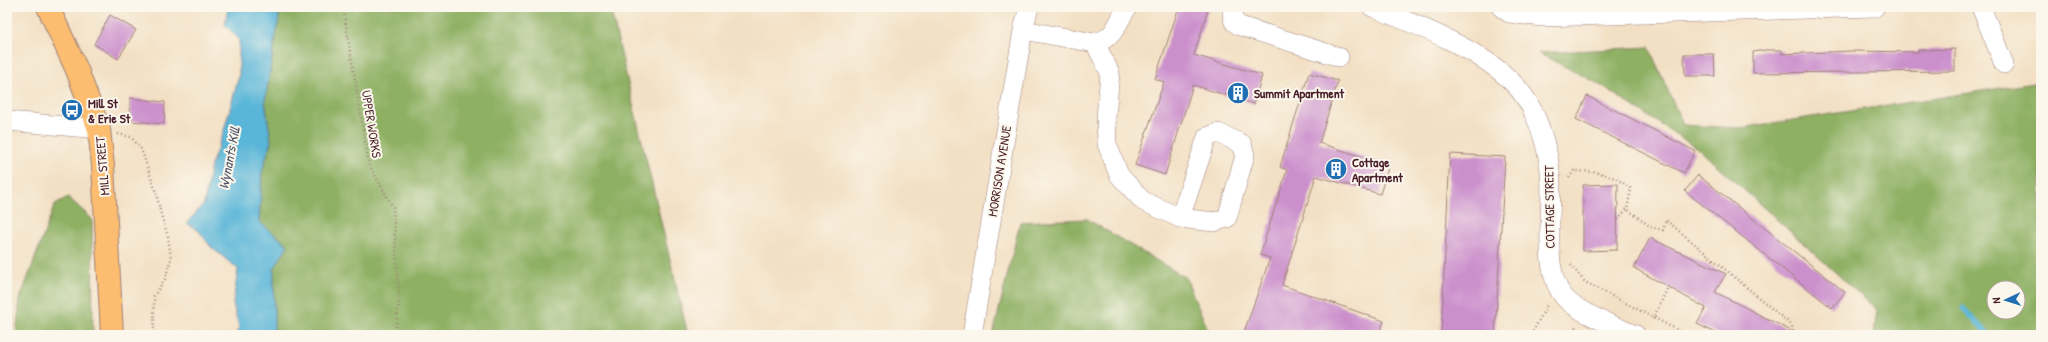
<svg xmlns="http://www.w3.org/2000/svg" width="2048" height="342" font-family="'Patrick Hand',sans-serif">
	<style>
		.forest { fill: #8eb064; stroke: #6c6848; fill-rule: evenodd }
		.water { fill: #5ab6d8; stroke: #526a82 }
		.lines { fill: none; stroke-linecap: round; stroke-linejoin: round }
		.stream { stroke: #5ab6d8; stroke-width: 5 }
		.building { fill: #cb8fcc }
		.minor-casing { stroke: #9e8078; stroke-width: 20 }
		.major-casing { stroke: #9e8078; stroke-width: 24 }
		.path { stroke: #9e8078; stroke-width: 2.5; stroke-dasharray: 1 3; stroke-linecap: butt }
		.minor { stroke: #fff; stroke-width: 19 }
		.major { stroke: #fcbd6f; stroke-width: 22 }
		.labels { text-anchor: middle; stroke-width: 4; stroke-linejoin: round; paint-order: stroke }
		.poi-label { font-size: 13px; font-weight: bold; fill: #4a1f2b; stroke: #fbf7ec; text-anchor: start }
		.street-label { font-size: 13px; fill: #4a1f2b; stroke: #fbf7ec }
		.water-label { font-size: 14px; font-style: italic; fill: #505468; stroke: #fbf7ec }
	</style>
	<rect width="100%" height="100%" fill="#fbf7ec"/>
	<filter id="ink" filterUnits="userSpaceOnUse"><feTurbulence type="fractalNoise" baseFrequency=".025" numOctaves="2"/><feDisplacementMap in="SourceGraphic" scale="8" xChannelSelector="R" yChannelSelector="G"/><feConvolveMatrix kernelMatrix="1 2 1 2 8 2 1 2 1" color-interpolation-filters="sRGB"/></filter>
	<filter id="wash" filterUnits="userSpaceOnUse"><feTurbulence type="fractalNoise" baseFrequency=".012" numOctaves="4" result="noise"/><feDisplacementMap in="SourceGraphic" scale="16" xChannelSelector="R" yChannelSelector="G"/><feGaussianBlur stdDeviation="0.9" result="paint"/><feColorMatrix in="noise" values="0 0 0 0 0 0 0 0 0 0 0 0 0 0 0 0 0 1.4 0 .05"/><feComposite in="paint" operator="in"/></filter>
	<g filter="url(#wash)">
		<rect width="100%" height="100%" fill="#f3e0c4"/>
		<!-- forest -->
		<path class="forest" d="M 278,7 L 610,7 L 688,335 L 274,335 L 274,269 L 288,245 L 259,222 L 262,172 L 271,141 L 265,101 L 279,17 Z
			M 1649,47 L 1683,125 L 1740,128 L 2041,82 L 2041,335 L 1874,335 L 1877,310 L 1700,150 L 1599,84 L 1538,53 ZM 1994,288 L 2018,288 L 2018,312 L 1994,312 Z
			M 68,197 L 92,219 L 93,335 L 16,335 L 20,299 L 55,204 Z
			M 1087,219 L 1186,278 L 1210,335 L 993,335 L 1020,222 Z"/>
		<!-- water -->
		<path class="water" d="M 228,7 L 278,7 L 279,17 L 265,101 L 271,141 L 262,172 L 259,222 L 288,245 L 274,269 L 274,335 L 237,335 L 239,327 L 233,304 L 238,269 L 211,247 L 199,231 L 187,223 L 204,204 L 211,165 L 223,134 L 239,76 L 239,39 L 225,25 Z"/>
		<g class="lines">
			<!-- stream -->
			<path class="stream" d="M 1963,308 L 1988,335"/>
		</g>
		<g id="blocks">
			<!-- building -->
			<path class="building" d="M 1179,7 L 1209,7 L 1194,55 L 1262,75 L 1254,104 L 1193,85 L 1165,175 L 1135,165 L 1164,82 L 1155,79 Z
				M 110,15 L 136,30 L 118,59 L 94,44 Z
				M 1955,49 L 1955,71 L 1753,73 L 1753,52 L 1765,50 L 1782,50 L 1782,54 L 1852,51 L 1918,52 L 1918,50 Z
				M 1684,54 L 1714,54 L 1715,76 L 1685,76 Z
				M 1309,73 L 1338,81 L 1319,143 L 1389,165 L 1380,194 L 1316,176 L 1282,285 L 1384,321 L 1379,335 L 1243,335 L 1270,258 L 1260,255 L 1287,170 L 1280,167 Z
				M 1587,96 L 1695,151 L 1684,173 L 1576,119 Z
				M 130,98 L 165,102 L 164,124 L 130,121 Z
				M 1450,154 L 1505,157 L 1495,335 L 1441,335 Z
				M 1698,175 L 1845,292 L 1832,308 L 1685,191 Z
				M 1618,184 L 1617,250 L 1583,251 L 1583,185 Z
				M 1650,238 L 1726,274 L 1715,292 L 1799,335 L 1720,335 L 1697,324 L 1706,308 L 1634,268 Z"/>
		</g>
	</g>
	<g filter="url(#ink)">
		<use href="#blocks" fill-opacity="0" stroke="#9e8078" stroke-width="1"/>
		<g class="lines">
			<!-- minor casing -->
			<g class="minor-casing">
				<path id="minor" d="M 1234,7 L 1232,14 L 1234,22 L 1240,26 L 1339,57
					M 1372,7 C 1415,24 1477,48 1510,80 C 1530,98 1541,126 1547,152 C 1552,173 1551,196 1550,218 C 1550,243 1547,276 1564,297 C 1576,312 1617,327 1636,335
					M 1501,7 L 1509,13 L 1542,17 L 1875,7
					M 1981,7 L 2004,64
					M 1023,30 L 1095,43 C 1118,36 1115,24 1128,7
					M 1095,43 L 1110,73 L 1106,117 L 1107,144 L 1119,175 L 1143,201 L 1180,218 L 1207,137 L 1218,133 L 1242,144 L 1245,155 L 1227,218 L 1214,222 L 1180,218
					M 7,121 L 99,129
					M 972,335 L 1023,30 L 1029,7"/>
			</g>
			<!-- major casing -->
			<g class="major-casing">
				<path id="major" d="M 48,7 L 77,70 L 99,129 L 103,166 L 112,335"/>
			</g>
			<!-- path -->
			<path class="path" d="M 343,7 L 369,165 L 393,207 L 399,299 L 395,335
				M 118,134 L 131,137 L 141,149 L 156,192 L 161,215 L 168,236 L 171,259 L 165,279 L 154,296 L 154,335
				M 1569,178 L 1574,171 C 1596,171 1614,174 1631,189 L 1627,209 L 1651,227 L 1663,230 L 1666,220 L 1788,322 L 1792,327 L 1794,335
				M 1618,219 L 1627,209
				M 1571,265 L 1585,282 L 1687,335
				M 1653,319 L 1668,287
				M 1531,335 L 1547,305
				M 1572,335 L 1576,326"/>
			<!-- minor -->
			<use href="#minor" class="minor"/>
			<!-- major -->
			<use href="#major" class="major"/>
		</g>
	</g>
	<!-- icons -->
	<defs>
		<g id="building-disc" transform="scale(1.15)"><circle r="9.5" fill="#1f6fb2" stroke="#fbf7ec"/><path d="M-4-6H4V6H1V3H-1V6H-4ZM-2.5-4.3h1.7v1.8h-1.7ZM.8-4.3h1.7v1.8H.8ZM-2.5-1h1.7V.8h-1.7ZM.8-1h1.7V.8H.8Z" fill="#fff"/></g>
		<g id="bus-disc" transform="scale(1.15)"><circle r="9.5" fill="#1f6fb2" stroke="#fbf7ec"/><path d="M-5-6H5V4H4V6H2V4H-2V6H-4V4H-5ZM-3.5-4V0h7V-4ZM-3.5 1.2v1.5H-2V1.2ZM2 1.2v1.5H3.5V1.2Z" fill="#fff"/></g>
	</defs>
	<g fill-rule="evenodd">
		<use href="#building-disc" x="1238" y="93"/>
		<use href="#bus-disc" x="72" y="110"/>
		<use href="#building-disc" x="1336" y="169"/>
	</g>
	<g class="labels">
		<!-- poi labels -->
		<g class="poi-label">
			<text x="1254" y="98">Summit Apartment</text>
			<text x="88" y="108">Mill St<tspan x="88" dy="15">&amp; Erie St</tspan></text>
			<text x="1352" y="167">Cottage<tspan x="1352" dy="15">Apartment</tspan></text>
		</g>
		<!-- street labels -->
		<g class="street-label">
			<text transform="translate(372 124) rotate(81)" y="5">UPPER WORKS</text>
			<text transform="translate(102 166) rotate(-95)" y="5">MILL STREET</text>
			<text transform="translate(999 171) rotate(-81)" y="5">MORRISON AVENUE</text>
			<text transform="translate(1549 207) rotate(-91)" y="5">COTTAGE STREET</text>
		</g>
		<!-- water labels -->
		<g class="water-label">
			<text transform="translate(229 158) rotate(-79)" y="5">Wynants Kill</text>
		</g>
	</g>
	<!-- margin -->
	<rect width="2048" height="342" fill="none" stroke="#fbf7ec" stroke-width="24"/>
	<!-- north arrow -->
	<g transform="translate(2006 300) rotate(266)"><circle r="19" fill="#fbf7ec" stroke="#b4a19f"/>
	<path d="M0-3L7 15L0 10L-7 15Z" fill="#1f6fb2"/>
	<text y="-6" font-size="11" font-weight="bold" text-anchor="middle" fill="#4a1f2b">N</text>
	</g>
</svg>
